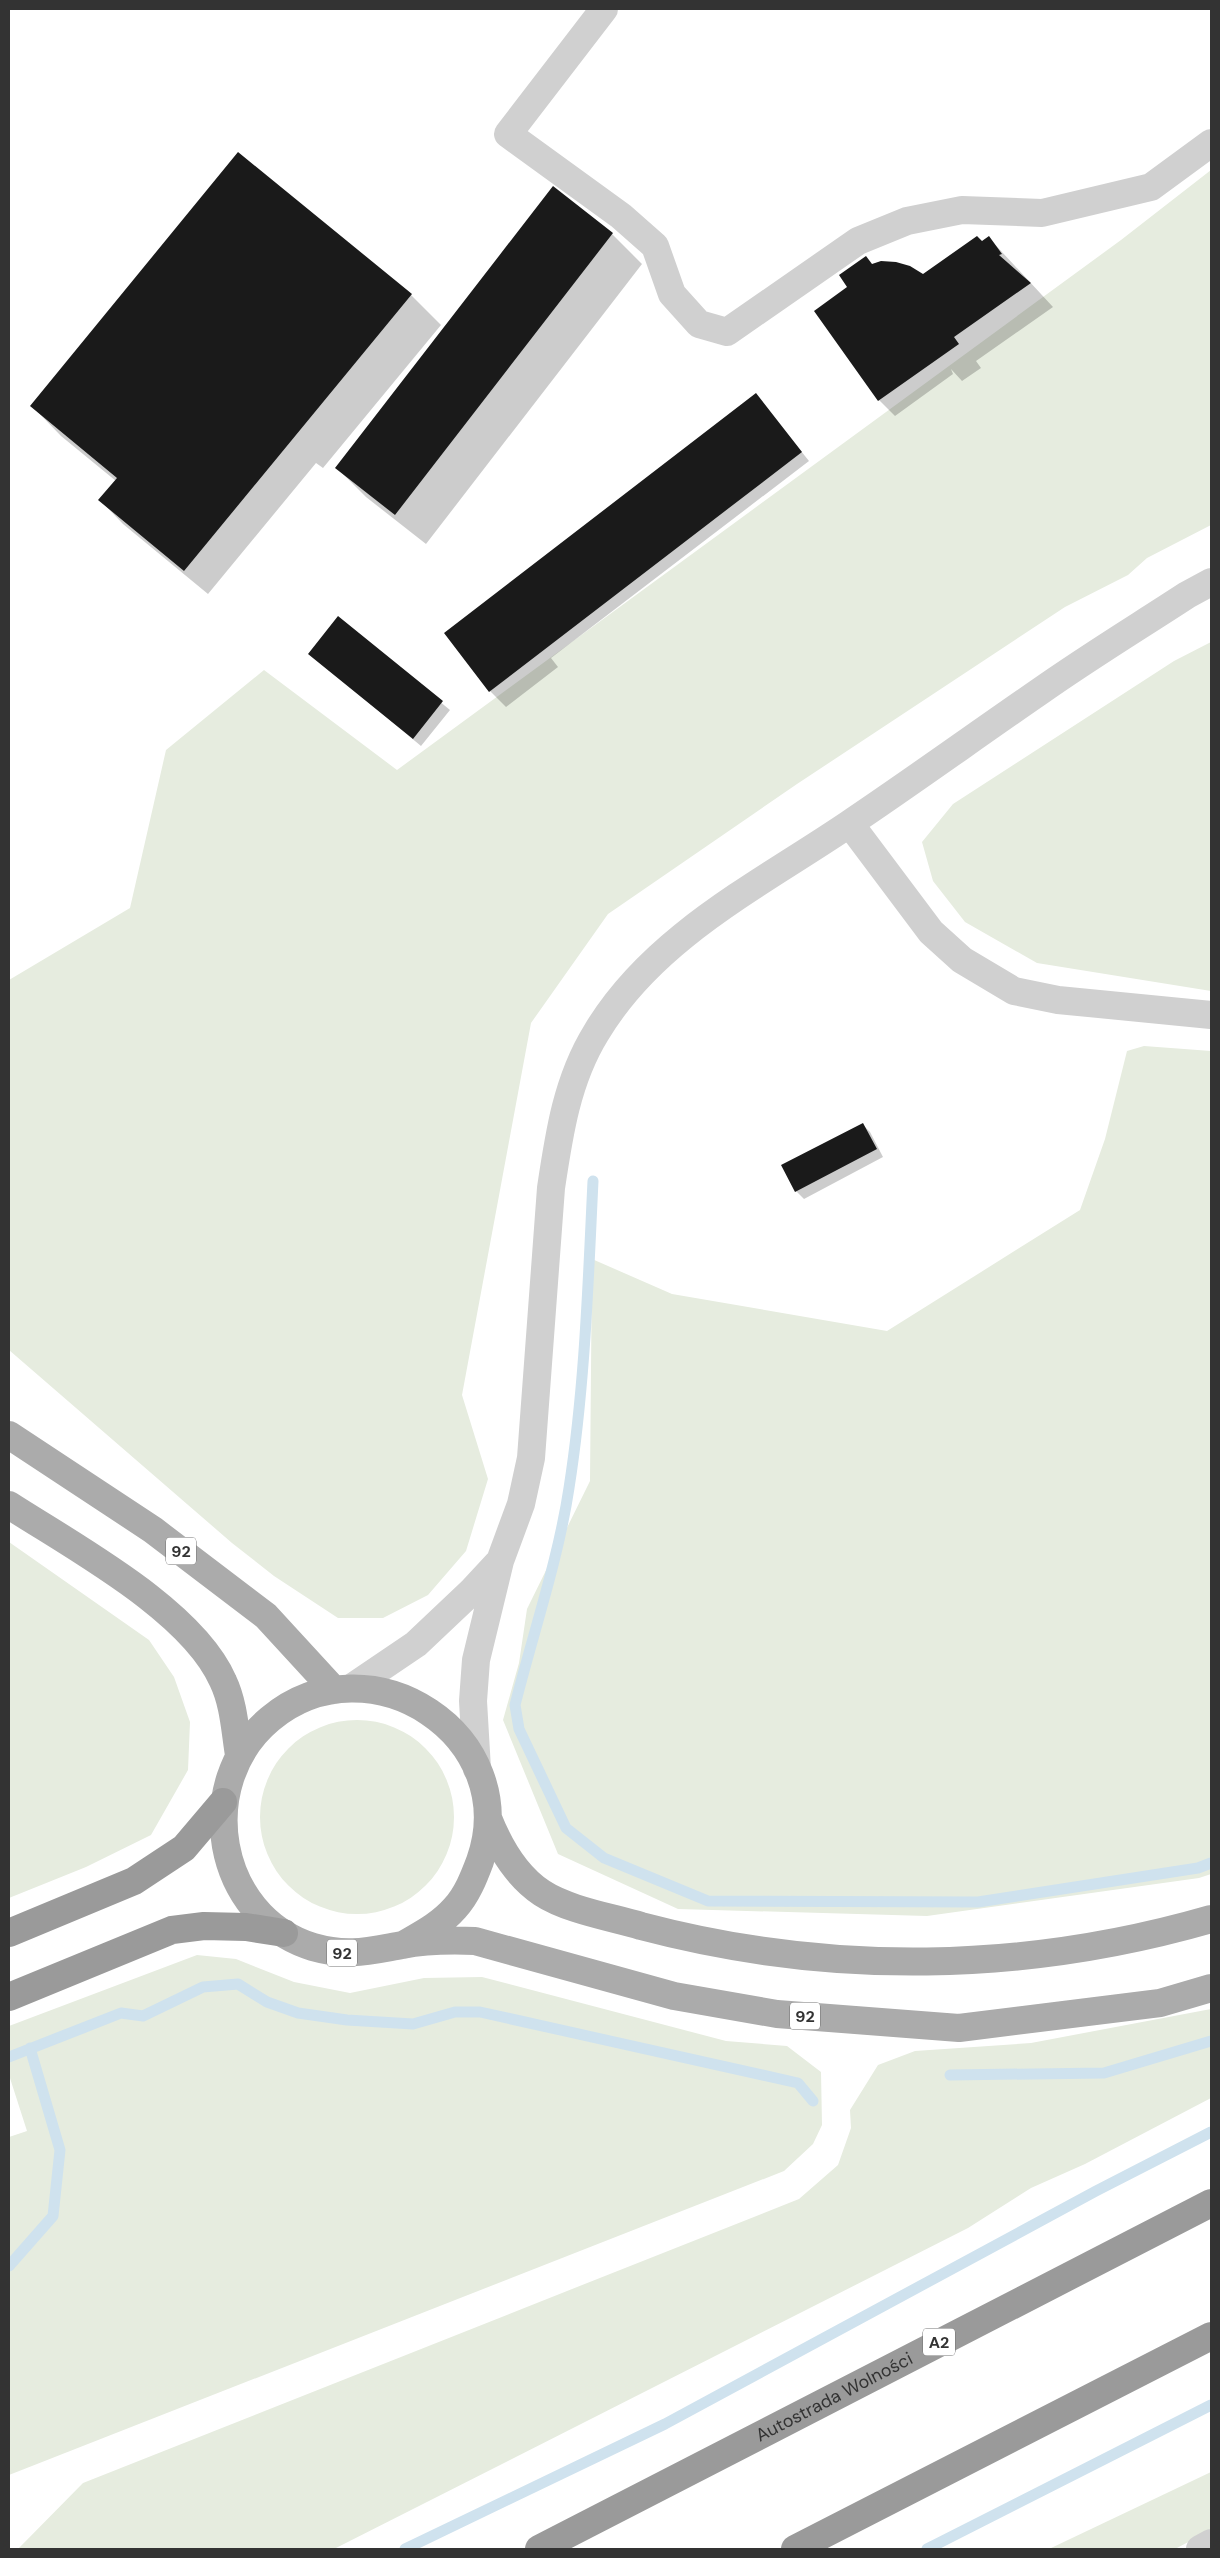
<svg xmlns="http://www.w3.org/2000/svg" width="1220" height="2558" font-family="'DM Sans',sans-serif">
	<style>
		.green { fill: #e6ecdf }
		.shadow { fill: #0003 }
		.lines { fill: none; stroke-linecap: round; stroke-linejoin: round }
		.stream { stroke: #cfe2ee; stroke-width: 11 }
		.building { fill: #1a1a1a }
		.minor { stroke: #d0d0d0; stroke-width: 28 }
		.major { stroke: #ababab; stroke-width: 28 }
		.highway { stroke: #9a9a9a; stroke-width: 28 }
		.labels { text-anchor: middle; stroke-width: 5; stroke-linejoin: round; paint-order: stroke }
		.shield { fill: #fff; stroke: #707070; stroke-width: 1 }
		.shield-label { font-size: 16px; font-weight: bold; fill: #333 }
		.street-label { font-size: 18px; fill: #333; stroke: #fff }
	</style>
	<rect width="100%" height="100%" fill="#fff"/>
	<!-- green -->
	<path class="green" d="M 1211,170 L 1211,525 L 1147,558 L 1128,575 L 1065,607 L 797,784 L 608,914 L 531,1023 L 462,1395 L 488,1479 L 466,1551 L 428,1595 L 383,1618 L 338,1618 L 274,1576 L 232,1543 L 9,1350 L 9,980 L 130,908 L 166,750 L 264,670 L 397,770 L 1121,240 Z
		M 1211,642 L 1211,991 L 1037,963 L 965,922 L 933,881 L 922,842 L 953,804 L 1174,661 Z
		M 1144,1046 L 1211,1051 L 1211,1874 L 1199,1878 L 927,1916 L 678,1909 L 558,1854 L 503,1720 L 519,1663 L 527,1609 L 590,1481 L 592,1259 L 672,1294 L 887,1331 L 1080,1210 L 1105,1139 L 1127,1051 Z
		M 9,1542 L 149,1640 L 174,1677 L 190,1722 L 188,1770 L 151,1835 L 86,1867 L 9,1898 Z
		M260 1817a97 97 0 1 1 194 0a97 97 0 1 1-194 0Z
		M 197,1955 L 236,1959 L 294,1982 L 350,1993 L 424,1978 L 482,1977 L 726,2041 L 787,2046 L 821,2072 L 822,2125 L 813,2144 L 784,2171 L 9,2475 L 9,2137 L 27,2131 L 9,2075 L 9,2026 Z
		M 1211,2009 L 1211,2098 L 1085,2164 L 1031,2188 L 968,2228 L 334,2549 L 18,2549 L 83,2483 L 799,2199 L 838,2165 L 851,2128 L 850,2110 L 878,2065 L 915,2051 L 1031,2043 Z
		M 1211,2472 L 1211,2530 L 1175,2549 L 1049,2549 Z"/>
	<!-- shadow -->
	<path class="shadow" d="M 238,154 L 411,295 L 441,325 L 323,468 L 316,463 L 208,594 L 123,524 L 100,500 L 116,481 L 61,436 L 32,406 Z
		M 612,234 L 642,264 L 426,544 L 366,497 L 336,467 Z
		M 989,238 L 1053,307 L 976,361 L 981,368 L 962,381 L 951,369 L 953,374 L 895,416 L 879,400 L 873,265 L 923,275 Z
		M 756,395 L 809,461 L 551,658 L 558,667 L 506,707 L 490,691 Z
		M 338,618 L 450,710 L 421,746 L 310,654 Z
		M 862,1124 L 870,1132 L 883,1157 L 804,1199 L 796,1191 Z"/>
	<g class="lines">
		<!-- stream -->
		<path class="stream" d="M 593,1181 C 588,1284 585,1386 569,1488 C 558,1561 533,1633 515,1705 L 519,1729 L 566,1828 L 604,1858 L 708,1901 L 978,1902 L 1198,1868 L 1211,1863
			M 9,2057 L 121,2013 L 143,2016 L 203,1987 L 238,1984 L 267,2002 L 298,2013 L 347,2020 L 413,2024 L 455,2012 L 480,2012 L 798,2083 L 813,2101
			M 950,2075 L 1104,2073 L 1211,2041
			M 9,2266 L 53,2216 L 60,2150 L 30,2048
			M 405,2549 L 665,2424 L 1096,2191 L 1211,2132
			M 927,2549 L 1211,2405"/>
	</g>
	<!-- building -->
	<path class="building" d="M 238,152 L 412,294 L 184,571 L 98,500 L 117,478 L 30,406 Z
		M 553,186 L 613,233 L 395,515 L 335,468 Z
		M 977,236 L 982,241 L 989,236 L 1002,254 L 999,255 L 1031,283 L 954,337 L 959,344 L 878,401 L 814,311 L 847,287 L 839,275 L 866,256 L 872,264 L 881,261 L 896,262 L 910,266 L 923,274 Z
		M 756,393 L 802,452 L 489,692 L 444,633 Z
		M 338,616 L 443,701 L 413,739 L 308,654 Z
		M 863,1123 L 877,1149 L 795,1192 L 781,1165 Z"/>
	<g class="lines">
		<!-- minor -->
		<path class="minor" d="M 604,9 L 508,134 L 621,216 L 655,246 L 672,294 L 699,324 L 727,332 L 858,241 L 907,221 L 962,210 L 1042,213 L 1151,187 L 1211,143
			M 850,824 L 931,932 L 962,960 L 1014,991 L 1058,1000 L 1211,1015
			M 351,1688 L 416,1644 L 471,1592 L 497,1564
			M 477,1769 L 473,1701 L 476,1660 L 500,1561 L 521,1504 L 531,1458 L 551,1188 C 559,1134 567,1080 596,1033 C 653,937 759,885 849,824 C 913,781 975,736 1039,692 C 1087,658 1138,627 1187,595 L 1211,582
			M 1200,2549 L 1211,2543"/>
		<!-- major -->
		<path class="major" d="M 9,1435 L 153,1530 L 266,1616 L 334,1690
			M 9,1505 C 74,1547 192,1610 223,1681 C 234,1704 235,1731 239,1755
			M 488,1818 C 499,1846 515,1875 542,1893 C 568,1910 611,1917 641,1926 C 830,1976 1024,1973 1211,1919
			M 403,1945 C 422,1934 440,1925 455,1908 C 467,1895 474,1877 480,1861 C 524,1736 370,1636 270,1719 C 193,1783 215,1917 313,1947 C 348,1957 368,1951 402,1945 C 427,1940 451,1940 475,1941 L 674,1996 L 777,2014 L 959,2028 L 1160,2003 L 1211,1988"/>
		<!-- highway -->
		<g class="highway">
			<path d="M 9,1933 L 134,1881 L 184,1848 L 223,1802"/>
			<path d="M 9,1997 L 172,1930 L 204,1926 L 246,1927 L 284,1933"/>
			<path id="s1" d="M 539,2549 L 1211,2203"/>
			<path d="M 795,2549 L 1211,2336"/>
		</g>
	</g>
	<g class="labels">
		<!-- shield labels -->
		<g class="shield">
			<rect x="166" y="1537.5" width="30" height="27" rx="4"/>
			<rect x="327" y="1939.5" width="30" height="27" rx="4"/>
			<rect x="790" y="2002.5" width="30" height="27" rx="4"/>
			<rect x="923" y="2328.5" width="32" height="27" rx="4"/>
		</g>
		<g class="shield-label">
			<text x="181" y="1557">92</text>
			<text x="342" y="1959">92</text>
			<text x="805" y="2022">92</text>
			<text x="939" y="2348">A2</text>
		</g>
		<!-- street labels -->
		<g class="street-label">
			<text dy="6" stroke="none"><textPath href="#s1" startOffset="332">Autostrada Wolności</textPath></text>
		</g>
	</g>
	<!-- border -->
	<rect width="1220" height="2558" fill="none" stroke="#333333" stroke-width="20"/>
</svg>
